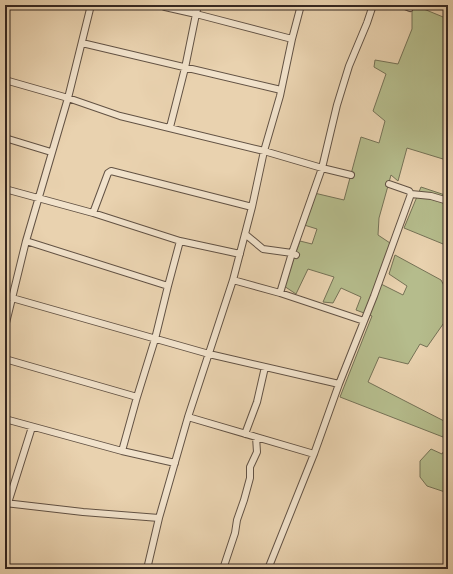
<svg xmlns="http://www.w3.org/2000/svg" width="453" height="574" font-family="'Gentium Book Plus',serif">
	<style>
		.green { fill: #b5bc8c; stroke: #757256 }
		.lines { fill: none; stroke-linecap: round; stroke-linejoin: round }
		.street-casing { stroke: #625244; stroke-width: 8 }
		.street { stroke: #f1e2cb; stroke-width: 6 }
	</style>
	<rect width="100%" height="100%" fill="#e9d2af"/>
	<filter id="stains"><feTurbulence type="fractalNoise" baseFrequency=".005" numOctaves="4"/><feColorMatrix values="0 0 0 0 .2 0 0 0 0 .09 0 0 0 0 .02 0 0 0 .5 -.17"/></filter>
	<radialGradient id="worn" r=".72"><stop offset=".6" stop-color="#630" stop-opacity="0"/><stop offset="1" stop-color="#630" stop-opacity=".3"/></radialGradient>
	<!-- green -->
	<path class="green" d="M 412,5 L 414,5 L 448,19 L 448,154 L 443,159 L 407,148 L 398,181 L 391,175 L 379,218 L 378,235 L 393,245 L 381,284 L 403,295 L 407,286 L 389,274 L 395,255 L 441,280 L 448,293 L 448,317 L 427,347 L 420,344 L 408,364 L 379,357 L 368,382 L 446,422 L 443,437 L 340,397 L 372,316 L 356,310 L 361,297 L 341,288 L 333,303 L 323,302 L 334,277 L 308,269 L 296,294 L 284,286 L 300,241 L 312,244 L 317,229 L 301,224 L 310,192 L 344,200 L 361,137 L 379,143 L 385,121 L 373,111 L 386,74 L 374,67 L 375,60 L 398,64 L 412,29 Z
		M 421,187 L 448,196 L 448,246 L 404,228 Z
		M 448,444 L 448,493 L 427,486 L 420,477 L 420,461 L 431,449 L 442,454 Z"/>
	<g class="lines">
		<!-- street casing -->
		<g class="street-casing">
			<path id="street" d="M 403,5 L 410,8
				M 165,7 L 196,14 L 198,5
				M 82,43 L 281,90
				M 5,80 L 68,98 L 120,116 L 264,151 L 322,168 L 351,175
				M 170,127 L 185,68 L 196,14 L 292,39
				M 5,138 L 51,152
				M 389,184 L 409,191 L 411,194 L 431,196 L 448,201
				M 5,189 L 93,213 L 180,241 L 240,254
				M 93,213 L 108,173 L 111,171 L 252,207
				M 245,234 L 263,249 L 292,253 L 296,255
				M 26,241 L 168,286
				M 233,280 L 280,293 L 364,321
				M 280,293 L 292,253 L 322,168 L 337,105 L 349,66 L 367,23 L 373,5
				M 5,296 L 209,354 L 339,384
				M 5,327 L 26,241 L 68,98 L 91,5
				M 5,359 L 137,397
				M 188,417 L 314,454
				M 5,419 L 122,451 L 175,463
				M 245,434 L 257,402 L 265,367
				M 122,451 L 137,397 L 155,339 L 168,286 L 180,241
				M 5,503 L 83,512 L 159,518
				M 8,503 L 32,427
				M 147,569 L 159,518 L 188,417 L 233,280 L 252,207 L 264,151 L 280,96 L 292,39 L 301,5
				M 223,569 L 235,533 L 237,520 L 244,500 L 250,478 L 250,467 L 257,452 L 256,437
				M 268,569 L 314,454 L 339,384 L 374,296 L 411,194"/>
		</g>
		<!-- street -->
		<use href="#street" class="street"/>
	</g>
	<!-- margin -->
	<rect width="453" height="574" fill="none" stroke="#e9d2af" stroke-width="20"/>
	<rect x="6" y="6" width="441" height="562" fill="none" stroke="#352721" stroke-width="2"/>
	<rect x="10" y="10" width="433" height="554" fill="none" stroke="#352721"/>
	<rect width="100%" height="100%" filter="url(#stains)"/>
	<rect width="100%" height="100%" fill="url(#worn)"/>
</svg>
